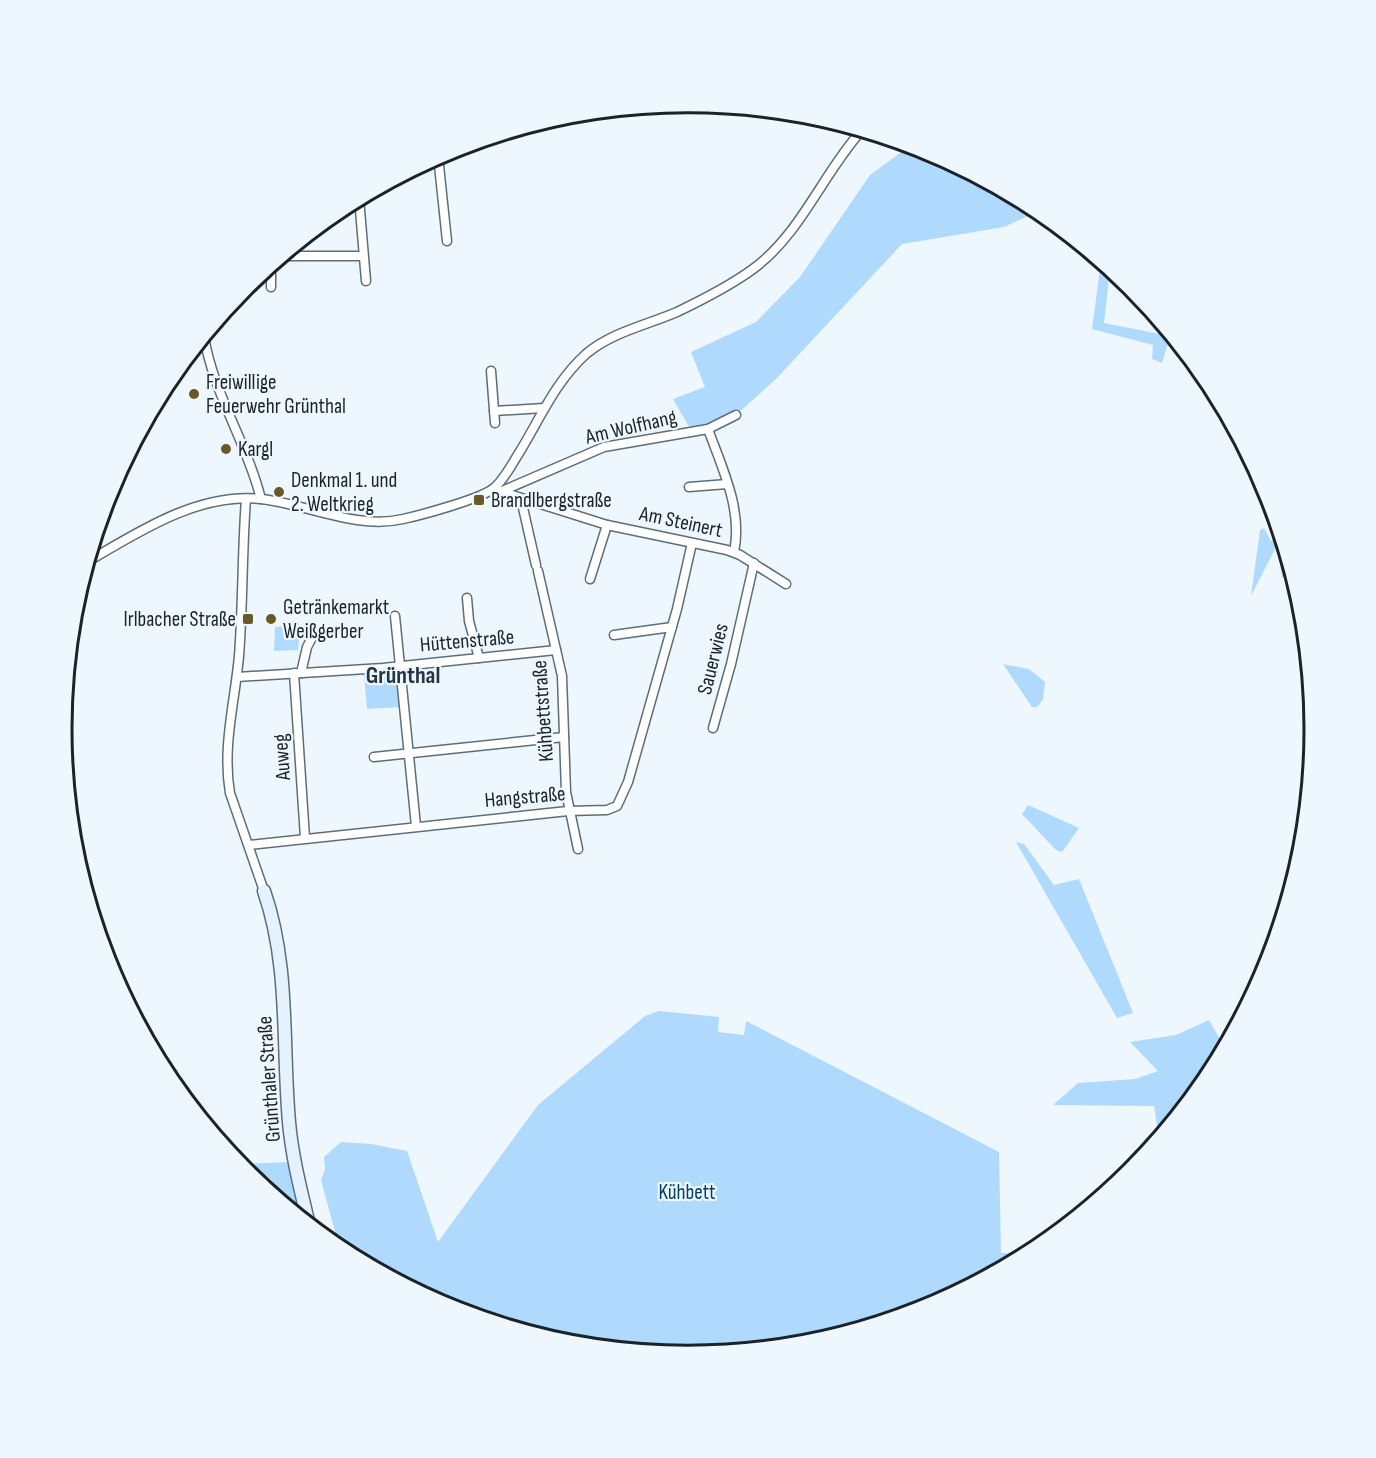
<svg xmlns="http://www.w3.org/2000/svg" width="1376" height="1458" font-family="'Sofia Sans Condensed',sans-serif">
<rect width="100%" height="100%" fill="#eef7fe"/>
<g fill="#b0dafd">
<path d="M911,145L928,150L1039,211L1004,227L902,244L776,379L736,415L708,429L691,430L673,399L705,387L691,352L756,322L800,277L870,175Z"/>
<path d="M1101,262L1110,269L1104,323L1170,336L1162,363L1152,359L1153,345L1092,329Z"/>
<path d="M1264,528L1271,541L1281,535L1288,558L1286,575L1282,578L1280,553L1276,547L1251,596L1260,530Z"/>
<path d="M300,625L298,650L274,651L275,627Z"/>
<path d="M1003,664L1029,669L1045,682L1043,699L1037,707H1032Z"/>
<path d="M391,672L398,677L401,707L367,709L364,674Z"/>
<path d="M1028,805L1079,828L1062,852L1056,850L1022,814Z"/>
<path d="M1016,842L1024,844L1054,885L1079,879L1133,1013L1117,1018Z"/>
<path d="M659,1011L719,1017L718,1032L744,1035L746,1021L999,1152L1001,1253H1030L927,1308L810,1344L688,1355L565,1343L448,1308L340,1250L321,1180L325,1169L324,1157L341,1142L371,1144L407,1151L438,1242L538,1105L645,1016Z"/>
<path d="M1209,1020L1222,1043L1226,1045L1209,1077L1163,1133H1158L1154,1106L1053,1105L1078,1083L1135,1079L1158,1071L1130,1042L1176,1035Z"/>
<path d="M289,1162L302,1219L239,1164Z"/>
</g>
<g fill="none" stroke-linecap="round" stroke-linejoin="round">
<defs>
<g id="street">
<path d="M438,156L447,241"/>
<path d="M359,198L366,281"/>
<path d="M281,256H363"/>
<path d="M271,287V264"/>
<path d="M204,336C213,393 247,443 261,499"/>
<path d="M491,371L495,423"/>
<path d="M494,411L544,408"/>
<path d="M708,429C722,468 743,510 734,552"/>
<path d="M689,487L727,484"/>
<path d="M493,489L607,525L727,550L740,555L786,584"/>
<path d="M502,491L604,447L708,429L736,415"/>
<path d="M246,499C242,551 243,604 239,656C235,701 222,747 230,793L264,891"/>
<path d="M521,499L536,565"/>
<path d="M87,562C138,532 199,492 261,499C307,504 356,530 403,519C421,515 481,499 494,488C504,480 512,464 519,453C540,419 555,382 586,354C612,332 647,325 677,312C702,300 730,286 753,269C801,234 823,173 862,130"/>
<path d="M538,571L562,676L566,792L578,849"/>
<path d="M590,579L607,525"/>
<path d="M467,598L469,621L479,658"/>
<path d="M395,616L416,826"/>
<path d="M614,635L672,627"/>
<path d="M294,673L305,838"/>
<path d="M301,673L307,647L315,632"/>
<path d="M237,677L383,668L556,650"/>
<path d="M713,728L731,664L754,563"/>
<path d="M374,757L564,737"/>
<path d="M249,845L568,811L607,810L617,806L628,782L677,609L692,543"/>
</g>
<path id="secondary" d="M264,891C290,966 282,1044 289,1122C292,1157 301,1191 309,1225"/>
</defs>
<use href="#street" stroke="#5b6e7d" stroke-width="11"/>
<use href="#secondary" stroke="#5b6e7d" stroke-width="15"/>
<use href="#street" stroke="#fff" stroke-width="8"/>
<use href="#secondary" stroke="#e4f2fd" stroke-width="12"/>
</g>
<g fill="#685a27" stroke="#eef7fe" stroke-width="2">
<circle cx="194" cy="394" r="6"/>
<circle cx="226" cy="449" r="6"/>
<circle cx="279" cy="492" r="6"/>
<rect x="473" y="494" width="12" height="12" rx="3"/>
<rect x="242" y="613" width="12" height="12" rx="3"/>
<circle cx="271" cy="619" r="6"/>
</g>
<g text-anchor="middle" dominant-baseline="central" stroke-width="4.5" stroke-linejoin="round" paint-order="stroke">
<g font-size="21" fill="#1b2329" stroke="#eef7fe" text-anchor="start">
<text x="206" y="382">Freiwillige<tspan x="206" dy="24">Feuerwehr Grünthal</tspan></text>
<text x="238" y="449">Kargl</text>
<text x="291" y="480">Denkmal 1. und<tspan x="291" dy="24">2. Weltkrieg</tspan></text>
<text x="491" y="500">Brandlbergstraße</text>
<text x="283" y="607">Getränkemarkt<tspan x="283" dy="24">Weißgerber</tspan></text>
<text x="236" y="619" text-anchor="end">Irlbacher Straße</text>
</g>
<g font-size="21" fill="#1b2329" stroke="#eef7fe">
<text transform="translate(631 427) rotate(-13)">Am Wolfhang</text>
<text transform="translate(681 522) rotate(12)">Am Steinert</text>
<text transform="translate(467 641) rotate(-5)">Hüttenstraße</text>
<text transform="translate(713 659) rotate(-76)">Sauerwies</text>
<text transform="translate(543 711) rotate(-94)">Kühbettstraße</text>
<text transform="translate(282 757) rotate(-94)">Auweg</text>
<text transform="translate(525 797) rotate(-5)">Hangstraße</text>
<text transform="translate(269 1079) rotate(-94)">Grünthaler Straße</text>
</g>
<g font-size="21" fill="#004066" stroke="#eef7fe">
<text x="687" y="1192">Kühbett</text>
</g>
<g font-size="24" font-weight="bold" fill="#253543" stroke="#eef7fe">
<text x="403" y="675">Grünthal</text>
</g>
</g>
<path d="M0 0H1376V1458H0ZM72 729a616 616 0 1 1 1232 0a616 616 0 1 1-1232 0Z" fill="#eef7fe" fill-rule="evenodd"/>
<path fill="none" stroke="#1b2329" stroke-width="3" d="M72 729a616 616 0 1 1 1232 0a616 616 0 1 1-1232 0Z"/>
</svg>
